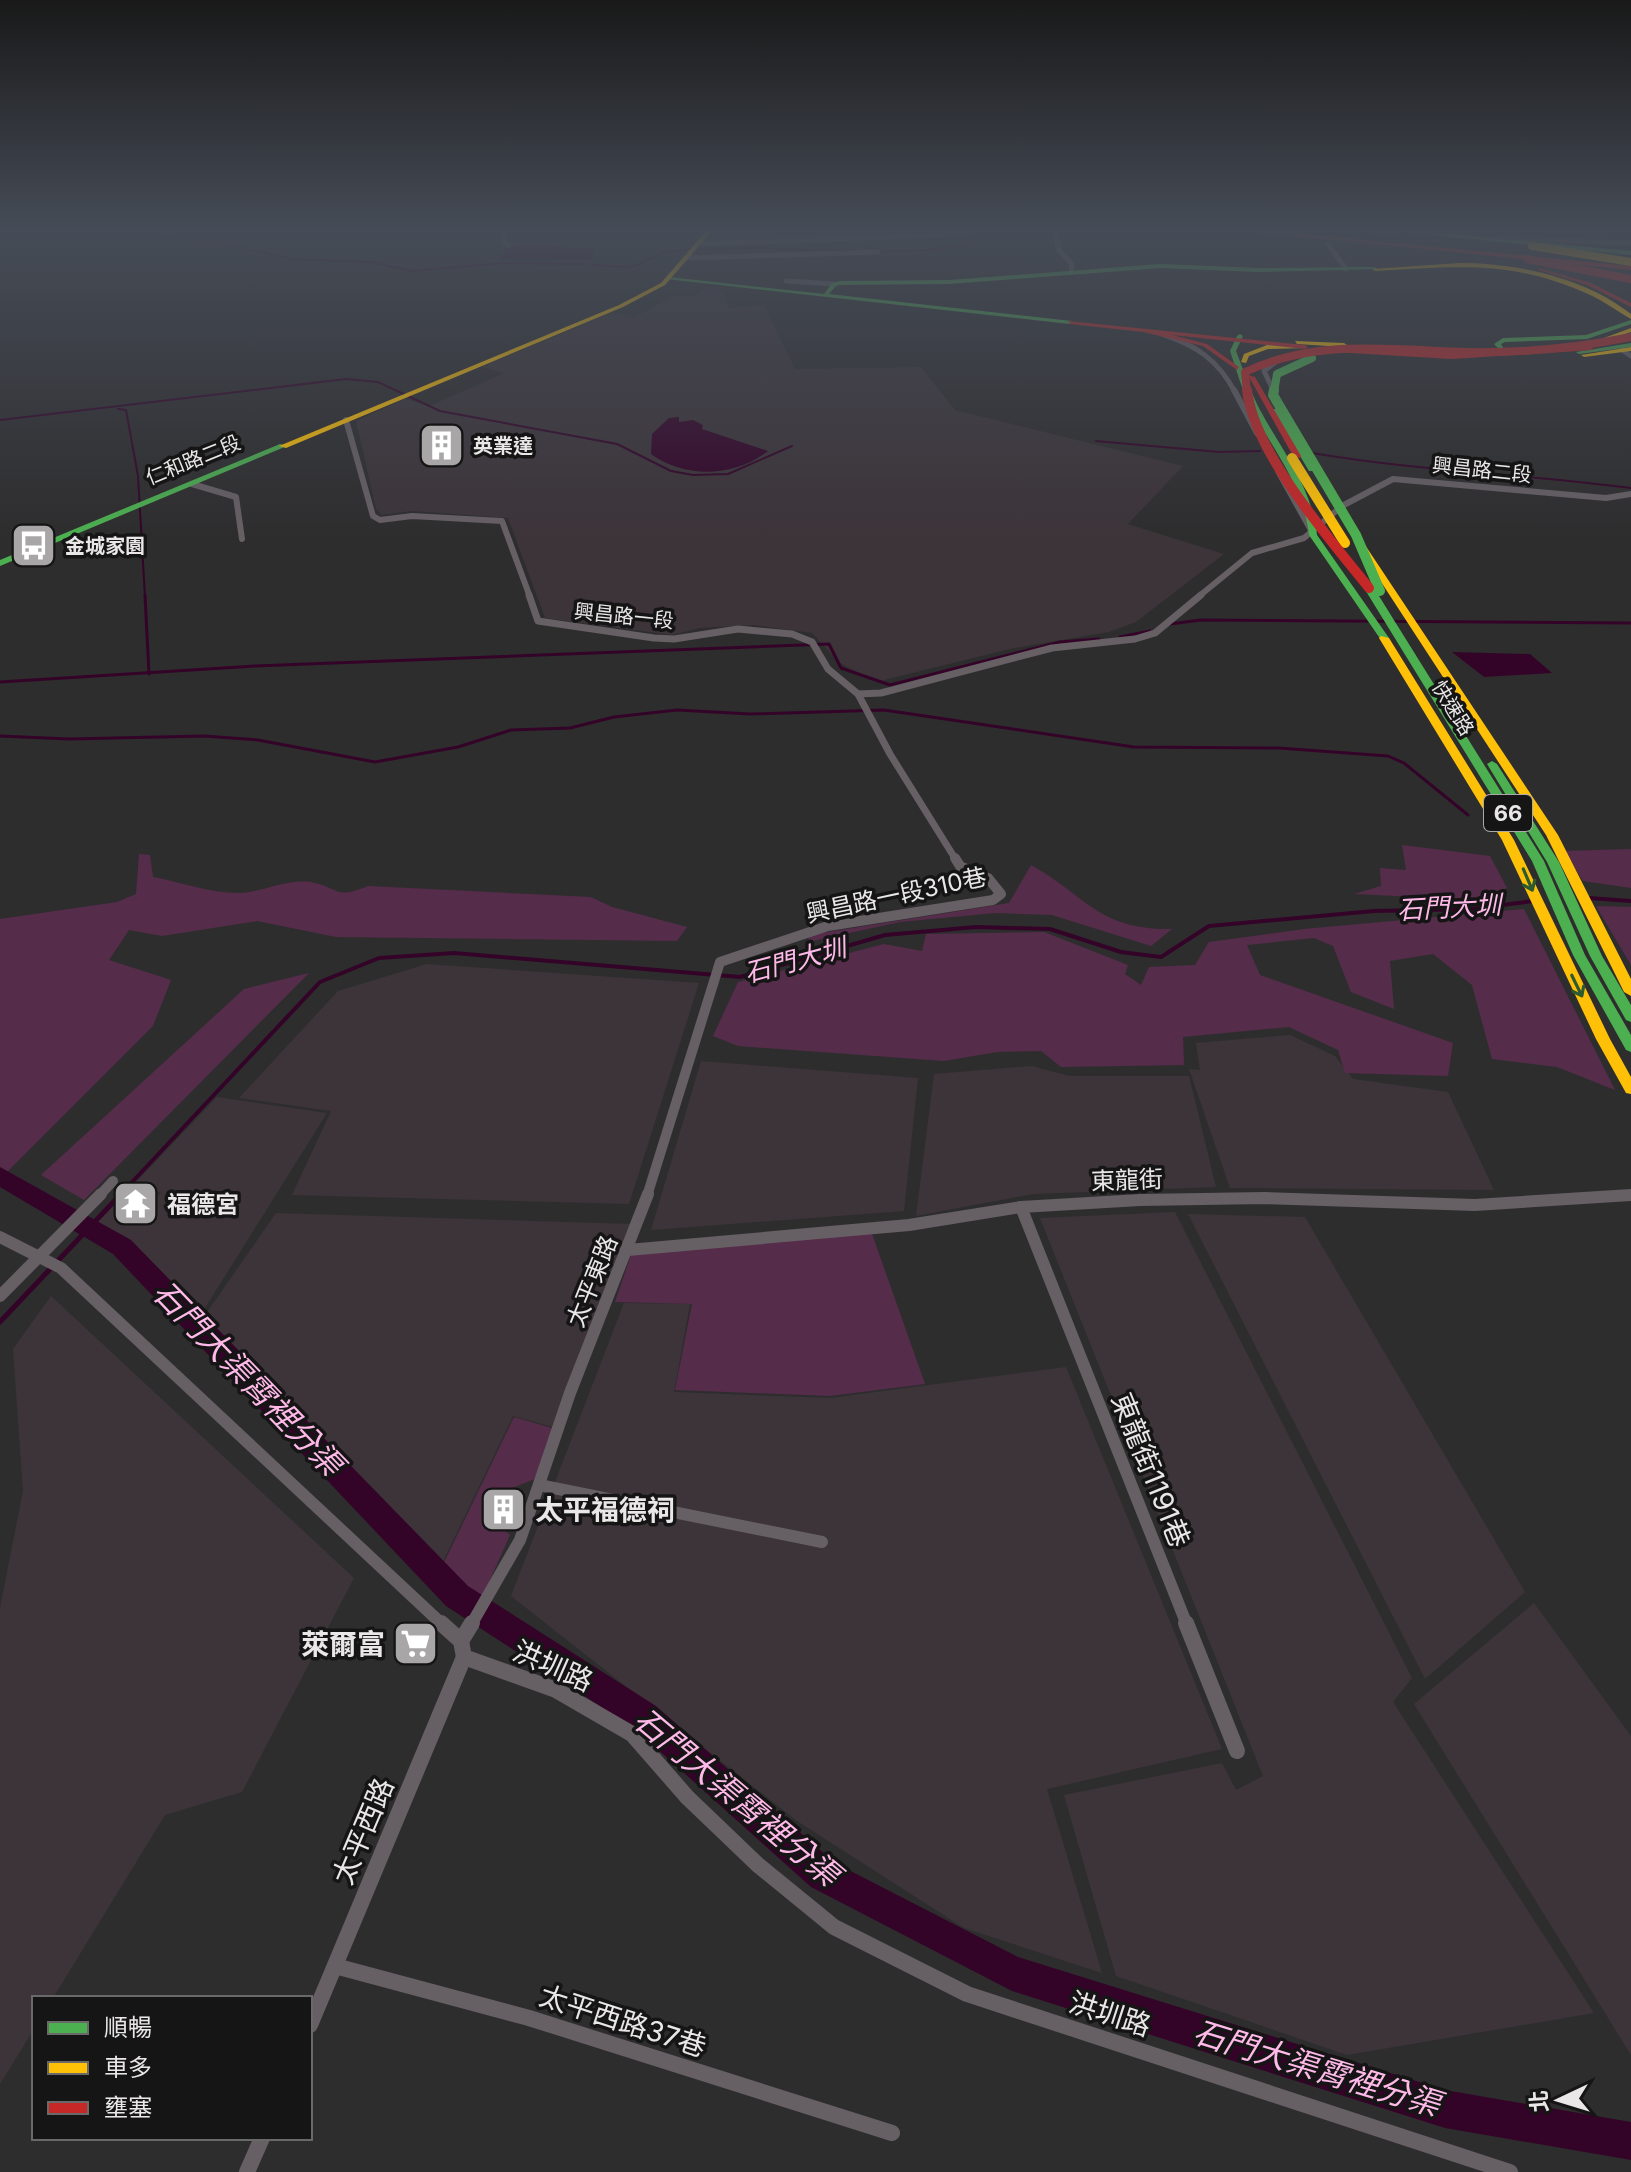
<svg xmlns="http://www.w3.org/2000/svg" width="1631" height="2172" font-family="Inter,'Noto Sans TC',sans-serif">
<rect width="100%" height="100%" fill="#2e2d2e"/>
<g fill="#3c3439">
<path d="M718,230H825L833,239L710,243Z"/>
<path d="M707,287H719L729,308L764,305L795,369L921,367L955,410L1183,466L1128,524L1224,554L1136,622L1109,632L1014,648L876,682L840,663L812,633L753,625L700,628L672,635L545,618L508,518L412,511L382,515L376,509L356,421L405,399L429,406L504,373L481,367L612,313L633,318L673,296H695Z"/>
<path d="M427,964L699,983L629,1204L292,1195L331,1111L239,1098L338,991Z"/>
<path d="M1290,1035L1335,1056L1353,1079L1448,1092L1494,1190L1230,1188L1189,1069L1200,1070L1196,1043Z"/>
<path d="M701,1061L918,1078L904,1211L651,1230Z"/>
<path d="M1031,1066L1070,1076H1189L1216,1187L1033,1194L916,1216L934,1074Z"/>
<path d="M217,1097L327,1113L200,1316L126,1244L94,1225L114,1205L134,1218L161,1193L135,1183Z"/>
<path d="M1175,1212L1412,1678L1393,1702L1594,2013L1347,2055L1116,1976L1064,1795L1222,1763L1236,1790L1263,1776L1040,1218Z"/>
<path d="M276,1213L632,1224L553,1427L513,1416L439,1570L203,1318Z"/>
<path d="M1188,1214L1305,1217L1525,1592L1425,1679Z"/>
<path d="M51,1296L354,1578L242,1792L165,1815L53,1998H34V2029L0,2084V1608L23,1491L13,1349Z"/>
<path d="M624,1303L690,1304L674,1392L830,1398L1066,1367L1222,1749L1047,1789L1102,1973L964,1928L797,1821L511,1596Z"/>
<path d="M1534,1603L1631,1736V2055L1414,1704Z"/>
</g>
<g fill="#562c4b">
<path d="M1402,845L1490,856L1507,888L1483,900L1354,894L1381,886L1380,868L1406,870Z"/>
<path d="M1631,849V888L1583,881L1564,851Z"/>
<path d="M139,854L150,855L153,877C180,882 213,894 240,893C264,892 290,877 315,883C342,890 336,899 368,886L591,897L612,907L687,927L677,941L336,937L257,921L162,936L129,930L109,960L171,980L153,1026L0,1179V919L117,902L136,894Z"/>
<path d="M1031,865C1088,897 1098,930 1172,929L1151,946L1052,915L995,913L900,922L808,942L809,935L1009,903Z"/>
<path d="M1596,906L1631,907V965Z"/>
<path d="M1524,909L1615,1090L1557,1067L1492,1059L1472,985L1433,954L1390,961L1394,1009L1351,992L1333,946L1314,938L1247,945L1260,975L1453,1043L1448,1076L1345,1073L1338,1050L1289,1027L1183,1037L1184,1065L1061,1067L1041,1051L997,1052L944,1061L738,1046L713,1036L738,982L884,944L922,951L926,934L1044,932L1128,965L1125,974L1141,985L1149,967L1195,965L1209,942L1304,929Z"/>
<path d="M309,973L84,1200L41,1175L244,989Z"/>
<path d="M871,1231L925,1384L830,1396L675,1390L692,1304L615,1302L632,1252Z"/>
<path d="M514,1417L555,1429L535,1479L494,1495L488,1515L510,1535L479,1604L440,1571Z"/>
</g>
<g fill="#330428">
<path d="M543,245L596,250L590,260L499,259L510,246Z"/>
<path d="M679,417V422L693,420L703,425L702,429L768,451C735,477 685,479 651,454L652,434L669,418Z"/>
<path d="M1452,652L1530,654L1552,673L1484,677Z"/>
</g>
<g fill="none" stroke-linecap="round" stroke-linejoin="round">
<g stroke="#330428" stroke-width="2">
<path d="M75,230L219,243L291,259L370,262L413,271L501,263L584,264"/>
<path d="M1497,230H1577"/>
<path d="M1616,230L1631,232"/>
<path d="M0,239L36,230"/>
<path d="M698,249L763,248"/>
<path d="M772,249C821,249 966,262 998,230"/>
<path d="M593,265L631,267L666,252L692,249"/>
<path d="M118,409L126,410L138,476L145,597"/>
<path d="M0,420L346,379L378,382L440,411L617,444L671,471L693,475L728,474L792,446"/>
<path d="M1096,441L1219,452L1260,451"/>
<path d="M1312,453C1418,471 1525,474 1631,488"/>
</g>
<g stroke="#330428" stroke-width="3">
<path d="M145,595L149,674"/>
<path d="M1170,624L1201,620L1631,623"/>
<path d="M1120,637L1150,631"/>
<path d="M0,682L255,666L829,644L841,668L890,685L1060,642L1099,639"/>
<path d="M0,736L69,739L204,736L258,740L375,762L458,747L511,730L570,728L614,717L677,710L750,714L884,710L1134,747L1279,748L1388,756L1404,763L1468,815"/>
</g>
<g stroke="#330428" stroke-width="4">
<path d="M1589,898L1631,901"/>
<path d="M119,1196L320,982L379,958L454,953L740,977L885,935L976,927L1050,929L1121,952L1161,957L1209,926L1374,911L1471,909L1533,901"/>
</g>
<path stroke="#330428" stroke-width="5" d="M0,1322L121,1194"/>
<path fill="#330428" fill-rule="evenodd" d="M0,1167L131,1240L468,1586L656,1706L835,1863L1018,1957L1445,2090L1631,2122V2160L1445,2128L1012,1991L811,1887L634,1728L446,1606L113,1254L0,1187Z"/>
<g stroke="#665f64" stroke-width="5">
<path d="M504,230L505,243L509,246"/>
<path d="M1055,230L1059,250L1072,264L1071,271"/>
<path d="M1497,238L1631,243"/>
<path d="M699,244L941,235L977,230"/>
<path d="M1328,244L1346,269"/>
<path d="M686,258L878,252"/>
<path d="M786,281L834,284"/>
<path d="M1162,334C1196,345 1218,360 1235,392"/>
<path d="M1622,350L1631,356"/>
<path d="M1274,392L1264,371L1281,358"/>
</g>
<g stroke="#665f64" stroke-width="6">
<path d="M1234,390L1257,433"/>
<path d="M1273,390L1277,398"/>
<path d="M346,420L373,516L380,520L412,516L502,521L530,597"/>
<path d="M1278,471L1312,532"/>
<path d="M192,484L236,497L242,539"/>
<path d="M1198,597L1252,553L1304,538L1342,506L1393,479L1606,498L1631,494"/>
</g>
<g stroke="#665f64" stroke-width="7">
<path d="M529,595L538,621L654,638L674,639L738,629L792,634L812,642L828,669L858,694L881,693L1052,648L1135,639L1155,633L1201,595"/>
<path d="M858,694L890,754L956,860"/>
</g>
<g stroke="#665f64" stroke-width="10">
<path d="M99,1196L113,1181"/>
<path d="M647,1196L720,962L828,926L993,900L1001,894L988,878L960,866L955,858"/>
<path d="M1625,1196L1631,1195"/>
</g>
<g stroke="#665f64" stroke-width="12">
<path d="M1021,1207L1187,1625"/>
<path d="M0,1237L61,1268L443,1625"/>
<path d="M628,1250L909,1225L1021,1207L1140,1200L1265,1198L1475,1205L1631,1195"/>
<path d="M0,1296L101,1194"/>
<path d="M539,1485L822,1542"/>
<path d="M471,1625L520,1540L570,1393L648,1194"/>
</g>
<g stroke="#665f64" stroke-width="16">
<path d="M441,1623L461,1641L464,1657L556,1690L632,1734L687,1797L758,1865L834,1927L967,1994L1510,2172"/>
<path d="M1186,1623L1237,1751"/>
<path d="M461,1641L472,1623"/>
<path d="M335,1966L529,2018L892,2133"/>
<path d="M310,2025L464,1657"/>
<path d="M247,2172L262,2138"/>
</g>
<g fill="#4caf50" fill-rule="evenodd">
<path d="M1381,230H1405L1631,251V255Z"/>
<path d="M1161,264L1259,268L1375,267L1378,269L1259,272L1161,268L949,284L840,285L836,286L829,294L1072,321L1070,324L666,279L669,277L824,294L832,283L840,281L949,280Z"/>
<path d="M1631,320V324L1587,339L1505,342L1501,344L1504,349L1501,351L1494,344L1503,338L1586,335Z"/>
<path d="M1240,334L1243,336L1236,351C1244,371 1250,391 1260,410C1282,451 1312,487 1317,535L1389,638L1387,640H1381L1309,535C1304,487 1274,451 1252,410C1242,391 1237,371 1230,351L1237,336Z"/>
<path d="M1631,343V347L1579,354L1576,352Z"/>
<path d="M1272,409H1278L1316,469L1315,471H1309Z"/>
<path d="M280,444L287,446L0,566V560Z"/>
<path d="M1369,585L1374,588L1544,861L1585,955L1631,1035V1052L1626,1050L1573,955L1532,861L1364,588Z"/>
<path d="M1492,761L1497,764L1559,862L1602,956L1631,1005V1022L1626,1020L1590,956L1547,862L1487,764Z"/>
</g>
<g fill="#ffc107" fill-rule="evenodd">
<path d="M707,230H713L665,285L623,307L286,448L279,446L619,305L661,283Z"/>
<path d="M1459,263C1517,263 1584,277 1631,314V319C1617,311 1604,301 1588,294C1511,259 1456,267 1375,271L1372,269Z"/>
<path d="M1631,328V332L1607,340L1604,338Z"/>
<path d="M1295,341L1344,343L1347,345L1344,347L1297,344Z"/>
<path d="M1304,345L1306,348L1268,349L1249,356L1246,363L1241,362L1244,354L1267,345Z"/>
<path d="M1631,347V351L1584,357L1581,355Z"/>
<path d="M1359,539L1363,542L1558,835L1631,979V996L1624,992L1546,835L1355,542Z"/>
<path d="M1381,636L1389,638L1514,840L1610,1039L1631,1077V1094L1626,1093L1596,1039L1502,840L1379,638Z"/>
</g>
<g fill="#c62828" fill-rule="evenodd">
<path d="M1236,230H1259L1631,266V270Z"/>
<path d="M1357,230H1376L1397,234L1394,236Z"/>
<path d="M1539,268L1591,283L1631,303V307L1587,285L1539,270Z"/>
<path d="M1068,321L1305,345L1308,347L1305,349L1172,335L1207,344L1239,367L1237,370L1203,346L1143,332L1070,324Z"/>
<path d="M1592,347L1594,350L1452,359L1334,352L1331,350L1334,348L1452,355Z"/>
<path d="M1248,375L1255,377L1301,456L1300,458L1293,456Z"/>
</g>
<path stroke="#4caf50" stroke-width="8" d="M1274,392L1277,374L1312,358"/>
<path stroke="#4caf50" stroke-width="10" d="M1274,390L1273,395L1356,535L1380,591"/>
<path stroke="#ffc107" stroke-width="8" d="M1532,246L1631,262"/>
<path stroke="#ffc107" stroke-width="10" d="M1292,458L1345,543"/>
<g stroke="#c62828" stroke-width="8">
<path d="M1527,259L1631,279"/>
<path d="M1247,392L1245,372C1317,338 1390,350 1467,352C1522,353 1577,348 1631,337"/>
</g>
<path stroke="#c62828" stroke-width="10" d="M1247,390C1254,453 1330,539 1369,588"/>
</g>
<defs><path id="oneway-shaft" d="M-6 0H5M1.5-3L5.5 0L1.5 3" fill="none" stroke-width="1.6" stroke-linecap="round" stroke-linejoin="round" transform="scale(2)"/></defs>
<g stroke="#2e5a30">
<use href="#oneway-shaft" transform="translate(1528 880) rotate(67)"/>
<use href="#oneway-shaft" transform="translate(1577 986) rotate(64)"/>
</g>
<linearGradient id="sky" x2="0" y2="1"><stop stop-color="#191919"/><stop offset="0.43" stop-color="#464c57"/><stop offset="1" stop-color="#464c57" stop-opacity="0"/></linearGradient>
<rect width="1631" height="534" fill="url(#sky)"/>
<defs>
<symbol id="building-square" viewBox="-11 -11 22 22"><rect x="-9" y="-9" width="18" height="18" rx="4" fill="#a8a6a7" stroke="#161515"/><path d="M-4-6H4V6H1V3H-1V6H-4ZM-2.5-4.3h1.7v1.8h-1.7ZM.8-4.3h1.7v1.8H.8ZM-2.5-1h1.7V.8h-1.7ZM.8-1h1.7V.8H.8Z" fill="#fff"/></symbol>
<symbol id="bus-square" viewBox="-11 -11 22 22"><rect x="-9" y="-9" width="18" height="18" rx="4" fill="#a8a6a7" stroke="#161515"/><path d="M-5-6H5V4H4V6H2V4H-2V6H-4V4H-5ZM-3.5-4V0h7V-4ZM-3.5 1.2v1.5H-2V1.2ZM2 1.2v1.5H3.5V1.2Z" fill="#fff"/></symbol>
<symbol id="temple-square" viewBox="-11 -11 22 22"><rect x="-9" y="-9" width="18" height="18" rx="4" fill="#a8a6a7" stroke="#161515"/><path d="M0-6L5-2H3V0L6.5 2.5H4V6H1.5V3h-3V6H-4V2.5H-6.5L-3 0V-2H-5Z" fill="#fff"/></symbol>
<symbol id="supermarket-square" viewBox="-11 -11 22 22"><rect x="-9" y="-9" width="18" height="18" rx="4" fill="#a8a6a7" stroke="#161515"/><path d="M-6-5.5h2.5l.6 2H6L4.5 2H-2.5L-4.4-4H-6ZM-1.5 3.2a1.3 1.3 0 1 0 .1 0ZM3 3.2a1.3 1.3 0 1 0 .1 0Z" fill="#fff"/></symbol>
</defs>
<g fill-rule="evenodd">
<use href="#building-square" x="416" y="420" width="51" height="51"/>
<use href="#bus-square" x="8" y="520" width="51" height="51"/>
<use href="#temple-square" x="110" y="1178" width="51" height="51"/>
<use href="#building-square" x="478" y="1484" width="51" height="51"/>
<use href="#supermarket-square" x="390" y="1618" width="51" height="51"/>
</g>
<g text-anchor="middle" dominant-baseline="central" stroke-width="7" stroke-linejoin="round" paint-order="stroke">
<g font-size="20" font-weight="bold" fill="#e9e7e8" stroke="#161515" text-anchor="start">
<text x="473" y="446">英業達</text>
<text x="65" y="546">金城家園</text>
</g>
<g font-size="20" fill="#e9e7e8" stroke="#161515">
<text transform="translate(193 460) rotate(-22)">仁和路二段</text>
<text transform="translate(1482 470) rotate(6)">興昌路二段</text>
<text transform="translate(624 616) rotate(6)">興昌路一段</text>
<text transform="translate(1453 708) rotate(58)">快速路</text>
</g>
<rect fill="#161515" stroke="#aaa8a9" stroke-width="2" x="1484" y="795" width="48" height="36" rx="6"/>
<g font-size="22" font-weight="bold" fill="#e9e7e8">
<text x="1508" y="813">66</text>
</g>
<g font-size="24" fill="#e9e7e8" stroke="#161515">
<text transform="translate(896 895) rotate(-12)">興昌路一段310巷</text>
<text transform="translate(1127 1180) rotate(-2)">東龍街</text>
<text transform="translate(592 1281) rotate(-68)">太平東路</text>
</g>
<g font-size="24" font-weight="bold" fill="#e9e7e8" stroke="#161515" text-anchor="start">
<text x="167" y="1204">福德宮</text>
</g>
<g font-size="26" font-style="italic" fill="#feb9e8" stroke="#161515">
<text transform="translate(1449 907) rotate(-3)">石門大圳</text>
<text transform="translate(795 960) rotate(-15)">石門大圳</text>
</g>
<g font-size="28" fill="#e9e7e8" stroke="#161515">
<text transform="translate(1151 1470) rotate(68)">東龍街1191巷</text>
<text transform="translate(553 1666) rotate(24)">洪圳路</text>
<text transform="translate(363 1831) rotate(-67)">太平西路</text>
<text transform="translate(1110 2014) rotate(18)">洪圳路</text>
<text transform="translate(623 2021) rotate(18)">太平西路37巷</text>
</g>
<g font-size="28" font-weight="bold" fill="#e9e7e8" stroke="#161515" text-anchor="start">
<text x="535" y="1510">太平福德祠</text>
<text x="385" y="1644" text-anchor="end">萊爾富</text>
</g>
<g font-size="32" font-style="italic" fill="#feb9e8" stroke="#161515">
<text transform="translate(248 1378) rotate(46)">石門大渠霄裡分渠</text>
<text transform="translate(737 1797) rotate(40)">石門大渠霄裡分渠</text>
<text transform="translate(1317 2068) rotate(17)">石門大渠霄裡分渠</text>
</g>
</g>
<rect x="32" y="1996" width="280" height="144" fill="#161515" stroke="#6a6969" stroke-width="2"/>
<rect x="48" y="2022" width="40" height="12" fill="#4caf50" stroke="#6a6969" stroke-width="2"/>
<text x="104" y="2036" font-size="24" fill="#e9e7e8">順暢</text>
<rect x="48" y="2062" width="40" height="12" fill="#ffc107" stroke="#6a6969" stroke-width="2"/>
<text x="104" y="2076" font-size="24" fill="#e9e7e8">車多</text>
<rect x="48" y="2102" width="40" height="12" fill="#c62828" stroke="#6a6969" stroke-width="2"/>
<text x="104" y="2116" font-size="24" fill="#e9e7e8">壅塞</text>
<g transform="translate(1559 2100) rotate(266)" stroke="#161515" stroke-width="6" paint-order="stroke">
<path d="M0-6L14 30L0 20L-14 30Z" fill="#e9e7e8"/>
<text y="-12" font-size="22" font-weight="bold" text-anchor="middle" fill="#e9e7e8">北</text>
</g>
</svg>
